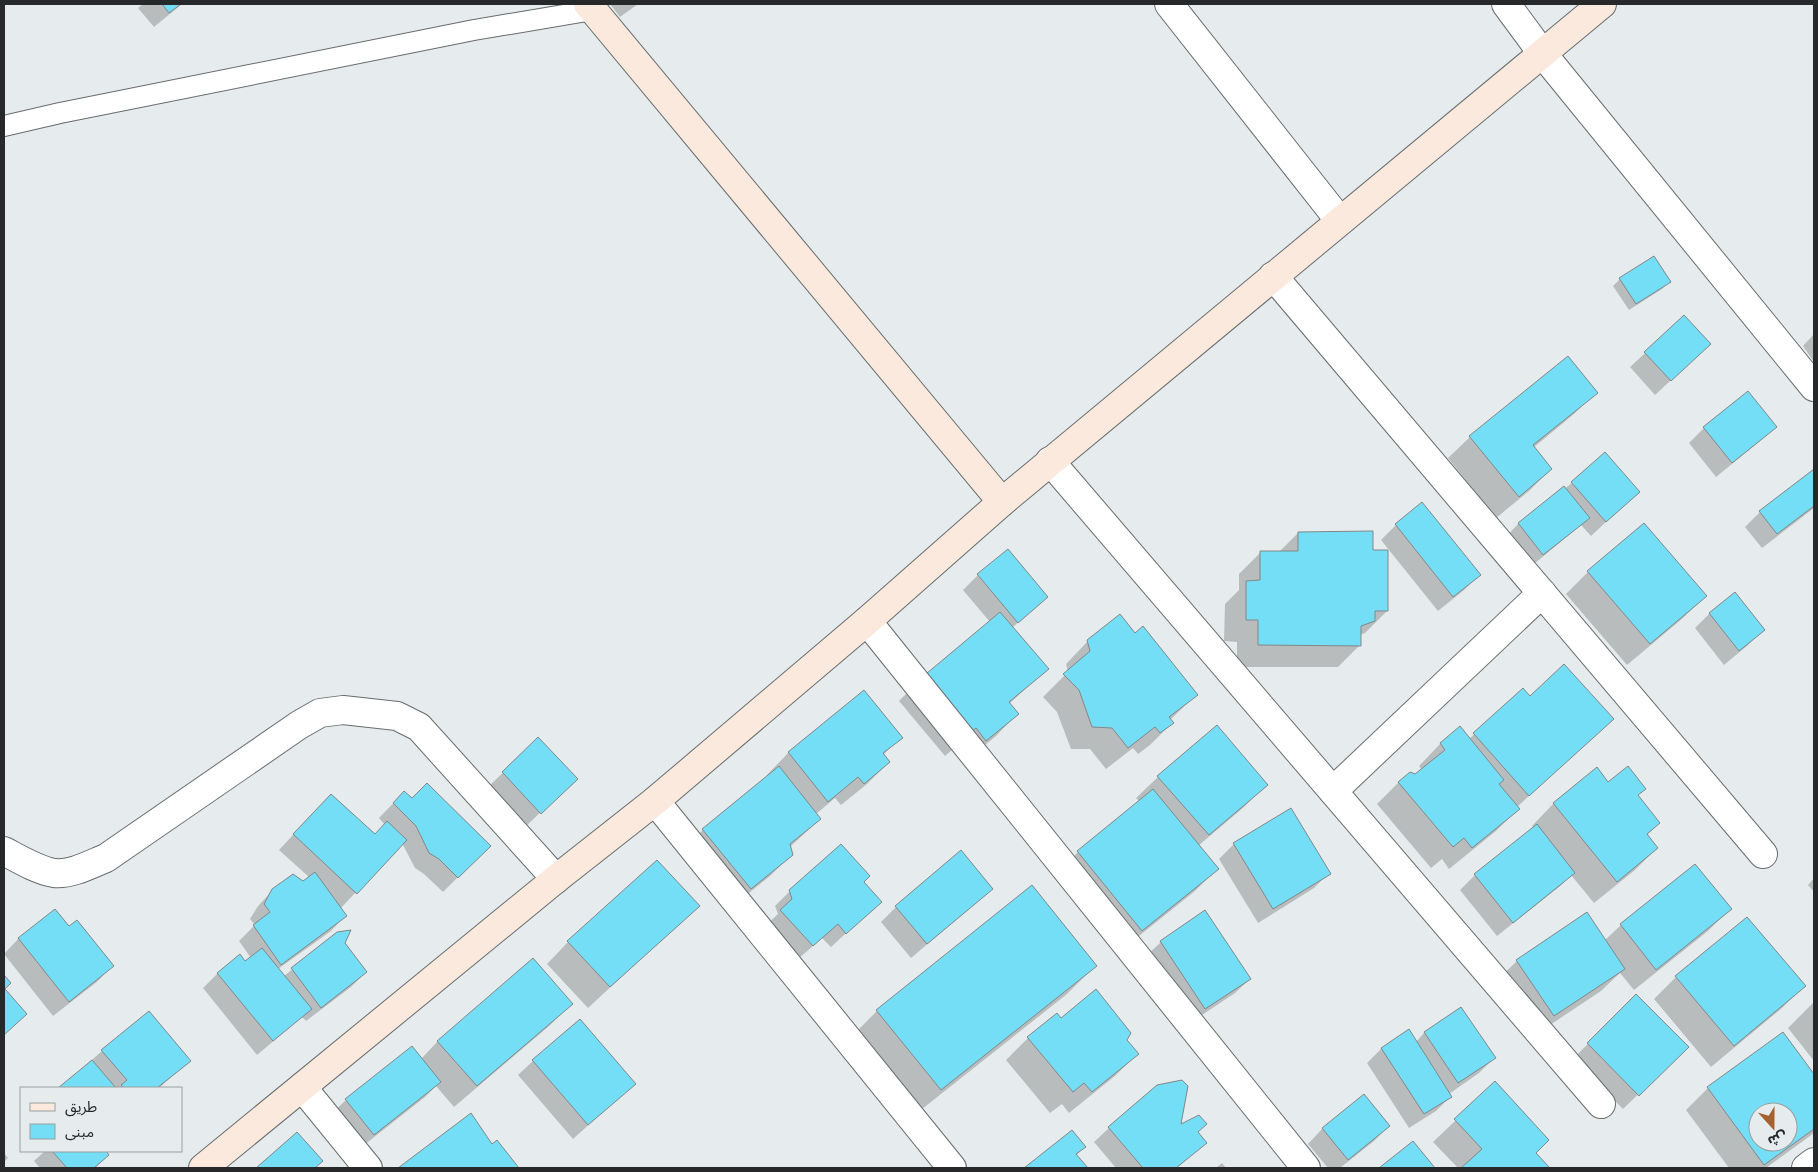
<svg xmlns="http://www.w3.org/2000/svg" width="1818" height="1172" font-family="'Source Serif 4','Noto Sans Arabic',serif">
<rect width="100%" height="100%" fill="#e6eced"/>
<g fill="#0003" fill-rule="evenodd">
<path d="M143,4H182L154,27L138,8Z"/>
<path d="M610,4H638L620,17Z"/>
<path d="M1620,279L1669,282L1662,289L1629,310L1613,286Z"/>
<path d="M1684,317L1694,359L1655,395L1630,367Z"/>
<path d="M1814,334V362L1803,346Z"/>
<path d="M1596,392L1574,414L1533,448L1551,469L1529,491L1496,518L1448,458L1470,437Z"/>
<path d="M1748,393L1775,427L1760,441L1716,477L1689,443L1704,428Z"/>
<path d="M1814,471V508L1762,548L1745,527L1760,512Z"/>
<path d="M1572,483L1638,492L1591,536L1581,525L1528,569L1504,539L1518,524Z"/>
<path d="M1422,504L1479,575L1464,590L1438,611L1381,540L1396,525Z"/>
<path d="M1298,533L1371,551L1387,611L1365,633L1360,635V645L1338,667H1237V642L1224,641L1225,604L1239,590V574L1261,552H1279Z"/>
<path d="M1588,572L1705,596L1683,618L1627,665L1566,594Z"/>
<path d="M978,575L1046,597L1012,628L1047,669L1009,704L1017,714L996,736L964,762L953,749L945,756L899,701L921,679L990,622L963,590Z"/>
<path d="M1709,614L1763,630L1748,645L1724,665L1695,628Z"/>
<path d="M1134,635L1196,695L1170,720L1172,723L1150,745L1138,754L1133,748L1106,769L1090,749H1071L1057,712L1043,697L1068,672L1066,664L1088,641Z"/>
<path d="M1523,690L1529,698L1612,719L1517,807L1518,809L1496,831L1449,869L1442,859L1431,868L1377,804L1399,782L1416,776L1422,770L1419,766L1440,744L1460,728L1469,739Z"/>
<path d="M864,692L901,737L883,755L889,762L867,784L841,805L835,798L816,814L820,819L790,847L792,854L770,876L728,910L681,851L703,830L768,777L767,775L788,753Z"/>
<path d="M538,739L561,793L525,827L488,787Z"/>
<path d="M1597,769L1608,783L1644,789L1637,796L1659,823L1646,836L1657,848L1635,870L1594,903L1571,875L1559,887L1497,936L1460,890L1475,875L1534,828L1532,826L1553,804Z"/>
<path d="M1158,777L1266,785L1244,807L1198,846L1217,869L1195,891L1119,952L1056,874L1078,852L1140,802L1136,798Z"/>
<path d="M404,792L412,800L489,846L443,892L424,874L415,868L402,843L340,909L345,916L331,931L278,969L284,976L338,933L366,972L351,987L306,1021L302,1017L257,1055L203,988L218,973L245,963L251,958L239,941L255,925L250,919L258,906L273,890L303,883L310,878L279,850L316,810L375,836L385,825L379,818Z"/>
<path d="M1290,810L1329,873L1314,888L1258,923L1219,859L1234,844Z"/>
<path d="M1814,878V892L1808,885Z"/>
<path d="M862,882L880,902L831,947L822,938L797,960L766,925L778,914L775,906L790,891Z"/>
<path d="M991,888L976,903L911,958L881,922L896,907Z"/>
<path d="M698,906L588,1008L547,964L568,942Z"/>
<path d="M1730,909L1708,931L1634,990L1620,973L1601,991L1532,1037L1495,982L1517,961L1604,941L1621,925Z"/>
<path d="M55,910L69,928L112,966L98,981L53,1016L4,954L18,939Z"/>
<path d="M1747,918L1804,986L1782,1008L1711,1067L1654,999L1676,977Z"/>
<path d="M1161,942L1250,979L1235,993L1190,1023L1146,956Z"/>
<path d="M1095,966L1067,994L912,1117L849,1039L877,1011Z"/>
<path d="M1636,995L1687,1047L1623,1109L1573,1059Z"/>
<path d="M1814,1002V1061L1788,1028Z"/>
<path d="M571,1004L549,1026L454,1107L436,1086L425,1097L359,1149L331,1114L346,1100L421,1059L438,1041Z"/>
<path d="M1460,1009L1494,1058L1479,1073L1449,1094L1451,1096L1436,1111L1409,1128L1367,1063L1382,1048L1416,1042L1424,1033Z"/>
<path d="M1061,1020L1126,1040L1137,1054L1115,1076L1069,1113L1062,1104L1050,1113L1006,1060L1028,1038Z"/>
<path d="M1783,1034L1814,1076V1133L1766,1168H1729L1686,1110L1708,1088ZM1758,1112H1788V1142H1758Z"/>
<path d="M102,1051L189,1061L159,1088H60Z"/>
<path d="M533,1061L634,1084L573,1139L518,1075Z"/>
<path d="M1495,1083L1534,1153L1548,1168H1458L1433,1142Z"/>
<path d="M1364,1096L1389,1126L1374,1141L1340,1168H1328L1308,1144L1322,1129Z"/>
<path d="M470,1115L492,1146L497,1142L518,1168H400Z"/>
<path d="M1180,1126L1205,1143L1177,1168H1116L1094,1142L1109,1128Z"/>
<path d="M1072,1131L1084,1147L1076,1156L1086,1168H1026Z"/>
<path d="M297,1134L321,1161L314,1168H258Z"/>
<path d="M1413,1143L1433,1168H1381Z"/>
<path d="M45,1151H104L108,1155L95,1168H40L34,1161Z"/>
<path d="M4,1153L8,1158L4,1162Z"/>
<path d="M1222,1163L1226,1168H1216Z"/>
</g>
<g fill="#73def6" stroke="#828789" fill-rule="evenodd">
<path d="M162,4H181L169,13Z"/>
<path d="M1654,256L1671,282L1636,304L1619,278Z"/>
<path d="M1684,315L1711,344L1671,381L1644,352Z"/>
<path d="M1568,356L1598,393L1533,445L1552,469L1519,497L1469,436Z"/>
<path d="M1748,391L1777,427L1732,463L1703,427Z"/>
<path d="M1605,452L1640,492L1606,522L1571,482Z"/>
<path d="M1814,469V506L1777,534L1759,511Z"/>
<path d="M1564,486L1590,518L1543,555L1518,523Z"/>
<path d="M1422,502L1481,575L1453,597L1395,524Z"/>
<path d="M1644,523L1707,596L1650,644L1587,571Z"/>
<path d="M1373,531V550H1388V611H1375V621L1361,626V646L1258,645V620H1246V581L1260,580V551H1298V532Z"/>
<path d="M1008,549L1048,597L1018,623L977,574Z"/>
<path d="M1735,592L1765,630L1739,651L1709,613Z"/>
<path d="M1000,612L1049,669L1009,702L1019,714L986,741L976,728L967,735L920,679Z"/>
<path d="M1120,614L1135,633L1143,626L1198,695L1169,717L1174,723L1160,733L1155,727L1128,748L1112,728L1092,727L1079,690L1063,674L1090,651L1087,640Z"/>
<path d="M1564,664L1614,719L1529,796L1473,733L1523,688L1530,696Z"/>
<path d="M864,690L903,738L883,753L890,762L864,784L858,777L828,802L788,752Z"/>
<path d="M1217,725L1268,785L1209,835L1157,776Z"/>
<path d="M1460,726L1504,780L1499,784L1520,809L1472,848L1464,838L1453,847L1398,782L1410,772L1415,774L1445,750L1440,743Z"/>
<path d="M538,737L578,779L541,814L502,772Z"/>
<path d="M779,766L821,819L790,844L793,855L751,889L702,829Z"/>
<path d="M1628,766L1646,789L1638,795L1660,823L1647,834L1658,848L1617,882L1553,803L1597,767L1608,782Z"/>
<path d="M427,783L491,846L458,878L439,859L429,853L416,826L393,803L404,791L412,798Z"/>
<path d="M1153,789L1219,869L1142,931L1077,851Z"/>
<path d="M331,794L375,834L387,821L407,840L357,894L293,834Z"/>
<path d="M1291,808L1331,874L1273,909L1233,843Z"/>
<path d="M1537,824L1575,873L1513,923L1474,874Z"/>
<path d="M841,844L870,876L864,882L882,902L846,934L838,924L813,946L780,910L792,899L789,890Z"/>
<path d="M961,850L993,889L927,944L895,906Z"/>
<path d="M657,860L700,906L610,987L567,941Z"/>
<path d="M1695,864L1732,909L1656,970L1620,924Z"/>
<path d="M315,872L347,916L281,965L253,925L270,912L264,904L272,889L293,874L303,881Z"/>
<path d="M1032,885L1097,966L941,1090L876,1010Z"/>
<path d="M55,909L69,926L77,920L114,966L69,1002L18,938Z"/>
<path d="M1205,910L1251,979L1205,1009L1160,941Z"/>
<path d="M1587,912L1625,969L1554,1016L1516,960Z"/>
<path d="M1747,917L1806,986L1734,1046L1675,976Z"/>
<path d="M351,930L345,943L367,972L321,1008L291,968L337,932Z"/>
<path d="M262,948L312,1009L273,1041L217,973L240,954L245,961Z"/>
<path d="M533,958L573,1004L477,1086L437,1041Z"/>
<path d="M4,975L11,983L5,989L27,1014L4,1035Z"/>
<path d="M1096,989L1131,1033L1127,1040L1139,1054L1092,1092L1084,1083L1073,1092L1027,1037L1057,1013L1061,1018Z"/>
<path d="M1636,994L1689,1047L1639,1096L1587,1043Z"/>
<path d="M1461,1007L1496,1058L1458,1083L1424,1032Z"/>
<path d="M149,1011L191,1061L157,1088H124L121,1085L127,1080L101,1050Z"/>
<path d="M580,1019L636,1084L588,1125L532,1060Z"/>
<path d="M1409,1029L1452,1097L1424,1114L1381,1048Z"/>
<path d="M1783,1032L1814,1074V1129L1764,1165L1707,1087ZM1758,1112H1788V1142H1758Z"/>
<path d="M412,1046L441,1082L374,1135L345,1099Z"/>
<path d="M92,1060L116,1088H58Z"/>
<path d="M1182,1080L1188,1086L1181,1124L1199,1115L1207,1124L1198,1132L1207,1143L1176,1168H1143L1108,1127L1157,1085Z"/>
<path d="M1495,1081L1549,1140L1536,1153L1550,1168H1461L1482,1149L1454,1119Z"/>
<path d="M1364,1094L1390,1126L1348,1160L1322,1128Z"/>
<path d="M471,1113L492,1144L497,1140L519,1168H398Z"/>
<path d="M1072,1130L1086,1147L1076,1154L1088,1168H1024Z"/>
<path d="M297,1132L323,1161L315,1168H256Z"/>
<path d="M1413,1141L1435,1168H1379Z"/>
<path d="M52,1151H106L109,1155L94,1168H67Z"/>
</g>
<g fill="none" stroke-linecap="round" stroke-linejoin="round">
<defs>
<path id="lane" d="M4,126L60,113L474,30L593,10"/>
<g id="street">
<path d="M1169,4L1340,221"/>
<path d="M1506,4L1542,53L1814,387"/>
<path d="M1273,276L1763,854"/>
<path d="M1050,461L1601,1104"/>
<path d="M867,621L1306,1168"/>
<path d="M1333,791L1542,593"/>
<path d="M655,801L952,1168"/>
<path d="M4,851C19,859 37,870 54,873C71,875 91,864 106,858L299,725L320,713L343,710L397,716L419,727L556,879"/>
<path d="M302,1087L368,1168"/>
<path d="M1806,1168L1814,1162"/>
</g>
<g id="secondary">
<path d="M588,4L1002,502"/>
<path d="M203,1168L556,879L655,801L867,621L1002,502L1602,4"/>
</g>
</defs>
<use href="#lane" stroke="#676c6d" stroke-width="22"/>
<use href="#street" stroke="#676c6d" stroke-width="30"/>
<use href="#secondary" stroke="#676c6d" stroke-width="30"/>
<use href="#lane" stroke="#fff" stroke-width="20"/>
<use href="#street" stroke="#fff" stroke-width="28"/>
<use href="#secondary" stroke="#fce9dd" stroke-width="28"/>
</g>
<rect width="1818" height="1172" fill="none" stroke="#262829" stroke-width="10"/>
<rect x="20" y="1087" width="162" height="65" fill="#e6eced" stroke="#999e9f"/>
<rect x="30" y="1103" width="25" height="8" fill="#fce9dd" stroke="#999e9f"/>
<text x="65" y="1112" font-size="15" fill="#262829">طريق</text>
<rect x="30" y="1124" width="25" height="15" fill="#73def6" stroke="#999e9f"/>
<text x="65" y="1137" font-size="15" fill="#262829">مبنى</text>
<g transform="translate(1773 1127) rotate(159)"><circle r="24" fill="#e6eced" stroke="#999e9f"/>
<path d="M0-4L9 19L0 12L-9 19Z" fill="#a56230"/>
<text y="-8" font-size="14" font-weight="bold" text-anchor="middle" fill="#262829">ش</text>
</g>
</svg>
